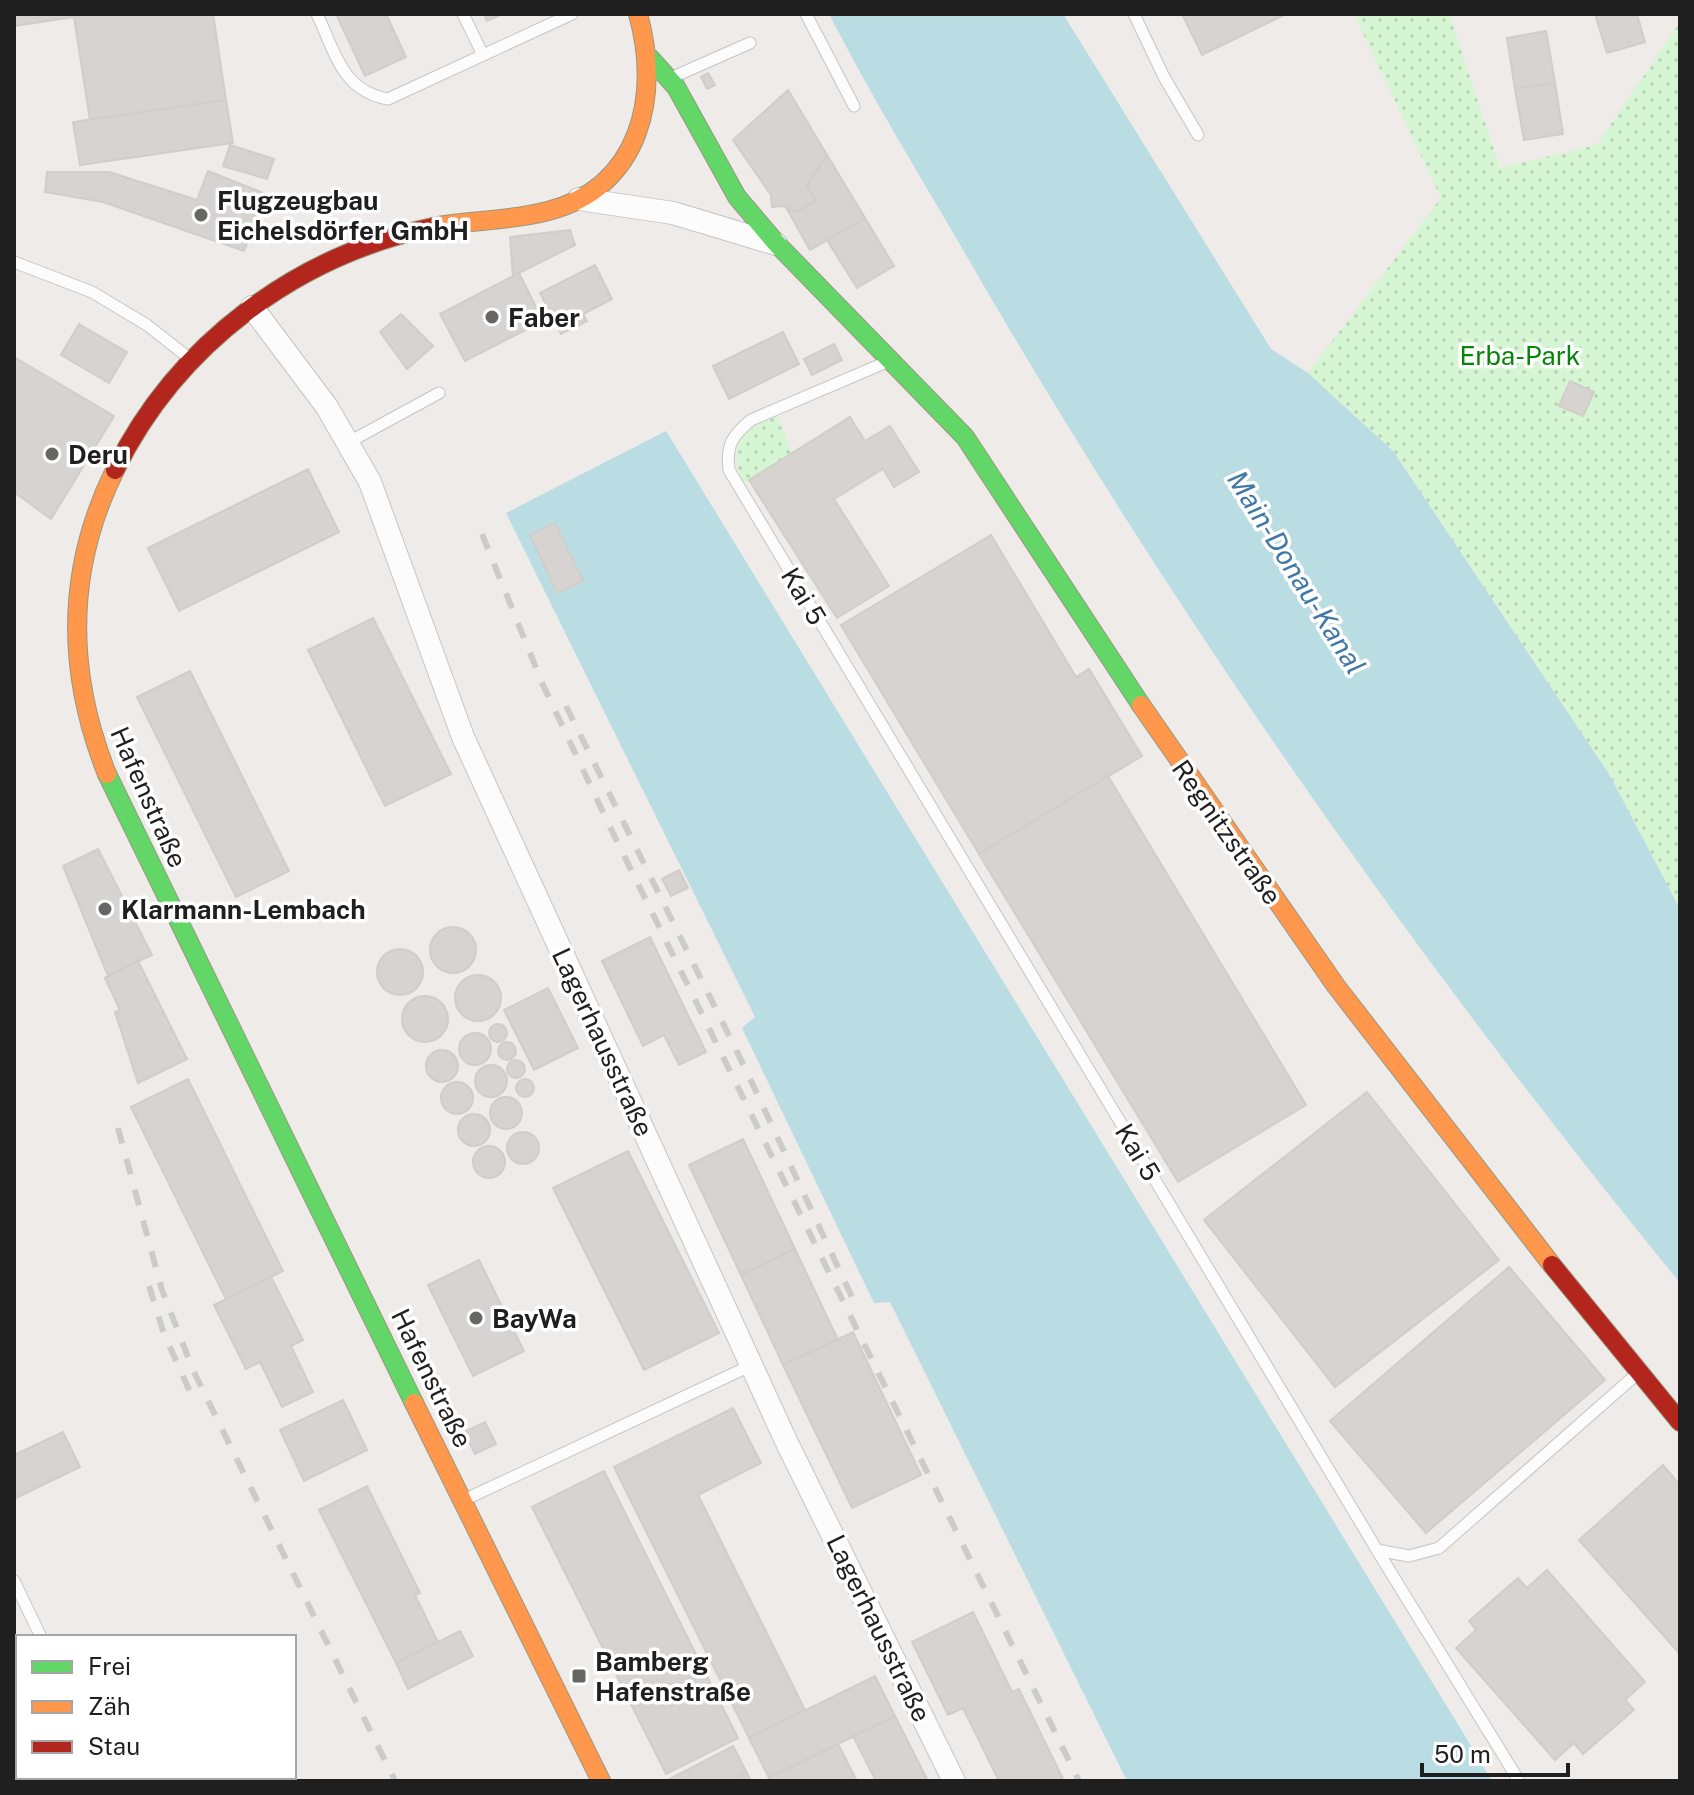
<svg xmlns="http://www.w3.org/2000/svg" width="1694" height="1795" font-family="'Public Sans',sans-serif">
<defs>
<pattern id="park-dots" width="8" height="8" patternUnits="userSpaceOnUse" patternTransform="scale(2)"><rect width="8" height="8" fill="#d5f5d3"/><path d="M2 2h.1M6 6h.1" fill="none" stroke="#b6d2b5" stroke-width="1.8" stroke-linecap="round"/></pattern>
</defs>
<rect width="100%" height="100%" fill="#eeebe8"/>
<g fill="url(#park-dots)">
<path d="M1354,14H1449L1500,168L1597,145L1680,22V909L1609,774L1393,451L1308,373L1441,198Z"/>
<path d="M777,414L792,453L743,484C727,447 741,428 777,414Z"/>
</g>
<g fill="#badce3">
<path d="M829,14H1063L1271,349L1308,373L1393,451L1609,774L1680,909V1283C1414,957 1172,613 962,248C917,171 870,94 829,14Z"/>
<path d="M666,431L1462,1731L1492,1781H1127L890,1302L874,1303L742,1028L755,1017L506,513Z"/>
</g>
<g fill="#d6d3d1" stroke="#d1cdc9" stroke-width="2">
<path d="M14,14H94L14,26Z"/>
<path d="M94,14H213L226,100L90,120L74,17Z"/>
<path d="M336,14H386L406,57L365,76Z"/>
<path d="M484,14H502L487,21Z"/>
<path d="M1182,14H1286L1202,55Z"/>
<path d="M1595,14H1637L1645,42L1607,53Z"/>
<path d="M1546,31L1555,83L1515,89L1507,38Z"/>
<path d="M708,73L715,85L707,89L701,77Z"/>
<path d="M1555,83L1563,134L1524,140L1515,89Z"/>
<path d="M788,90L827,155L807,185L816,201L796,212L783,206L772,207L771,195L733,140Z"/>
<path d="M226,100L233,143L80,165L73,122Z"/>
<path d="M230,145L274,159L267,179L223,166Z"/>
<path d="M827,155L865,218L810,250L787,209L796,212L816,201L807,185Z"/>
<path d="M208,171L266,194L244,251L103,202L45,192L47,172H109L197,200Z"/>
<path d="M865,218L894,266L857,288L827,240Z"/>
<path d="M570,230L575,245L513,276L510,237Z"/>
<path d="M595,265L612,299L583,314L587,321L561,334L540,293Z"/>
<path d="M519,273L543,321L465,361L440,314Z"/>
<path d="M401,314L433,346L407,369L380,332Z"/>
<path d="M79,324L127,352L109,383L61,355Z"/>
<path d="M783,332L799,364L729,399L713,366Z"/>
<path d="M834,344L842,360L812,375L804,359Z"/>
<path d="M14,357L114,416L51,519L14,492Z"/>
<path d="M1570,381L1594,392L1583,416L1559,406Z"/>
<path d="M850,417L865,441L890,426L919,472L894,487L883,469L834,499L889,586L837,618L749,480Z"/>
<path d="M308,469L339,532L179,611L148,548Z"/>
<path d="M555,523L583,581L557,593L530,535Z"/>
<path d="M991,535L1076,677L1089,669L1142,756L979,854L841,625Z"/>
<path d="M373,618L451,774L385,806L308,650Z"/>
<path d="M190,671L289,871L236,897L137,697Z"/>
<path d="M1108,776L1306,1105L1178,1182L979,854Z"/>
<path d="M98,849L152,955L108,976L63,866Z"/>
<path d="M679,870L688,888L671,896L662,879Z"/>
<circle cx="453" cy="950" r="23"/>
<path d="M650,937L706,1052L679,1065L664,1035L643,1046L602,961Z"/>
<circle cx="400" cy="972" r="23"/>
<path d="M138,961L187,1059L138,1083L115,1012L120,1010L105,978Z"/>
<circle cx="478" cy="998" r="23"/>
<path d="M548,988L578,1048L534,1070L504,1010Z"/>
<circle cx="425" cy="1019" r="23"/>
<circle cx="498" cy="1033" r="9"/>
<circle cx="475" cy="1049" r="16"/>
<circle cx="507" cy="1051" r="9"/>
<circle cx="442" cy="1066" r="16"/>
<circle cx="516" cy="1069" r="9"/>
<circle cx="491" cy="1081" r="16"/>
<path d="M188,1079L283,1271L226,1299L131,1107Z"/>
<circle cx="525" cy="1088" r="9"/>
<circle cx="457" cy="1098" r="16"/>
<path d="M1367,1092L1499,1260L1335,1387L1204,1220Z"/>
<circle cx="506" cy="1113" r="16"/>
<circle cx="474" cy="1130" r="16"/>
<circle cx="523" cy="1148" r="16"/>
<path d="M743,1139L795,1249L741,1275L689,1165Z"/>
<circle cx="489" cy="1162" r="16"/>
<path d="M628,1151L719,1333L644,1370L553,1188Z"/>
<path d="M795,1249L838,1340L783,1365L741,1275Z"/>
<path d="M479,1260L524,1351L473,1376L428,1285Z"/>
<path d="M1509,1267L1605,1380L1426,1533L1330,1421Z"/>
<path d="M271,1277L303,1340L291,1346L313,1392L282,1407L260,1362L246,1369L214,1305Z"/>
<path d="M853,1332L921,1475L852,1508L783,1365Z"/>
<path d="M343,1400L367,1450L304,1481L280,1430Z"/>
<path d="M733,1408L761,1463L698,1495L805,1710L749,1738L614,1467Z"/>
<path d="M485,1422L496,1444L475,1454L464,1432Z"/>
<path d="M63,1432L80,1467L14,1499V1455Z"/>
<path d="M1663,1465L1680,1485V1654L1579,1540Z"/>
<path d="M604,1471L738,1738L666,1774L532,1507Z"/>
<path d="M367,1486L420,1593L415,1595L438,1642L396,1663L319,1510Z"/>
<path d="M1547,1570L1645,1682L1625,1700L1634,1710L1583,1754L1574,1743L1555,1760L1456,1648L1476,1630L1469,1621L1518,1578L1527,1588Z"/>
<path d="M973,1612L1012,1692L1019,1689L1064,1781H999L963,1708L948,1715L912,1642Z"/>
<path d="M460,1631L473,1656L408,1689L396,1663Z"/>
<path d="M14,1651L18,1659V1688L14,1690Z"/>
<path d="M875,1676L895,1716L769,1778L749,1738Z"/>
<path d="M895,1716L928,1781H876L853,1736Z"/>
<path d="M18,1733V1777H48L40,1781H17L14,1735Z"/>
<path d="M838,1744L857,1781H770L769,1778Z"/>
<path d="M733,1746L747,1773L731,1781H666Z"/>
<path d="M747,1773L751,1781H731Z"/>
</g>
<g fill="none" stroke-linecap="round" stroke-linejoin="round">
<defs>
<g id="lane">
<path d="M317,14C335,52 342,91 388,99L572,14"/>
<path d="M463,14L483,55"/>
<path d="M806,14L854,106"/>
<path d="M1134,14L1164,77L1198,135"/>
<path d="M673,77L750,43"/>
<path d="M14,262L92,292L147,325L189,358"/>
<path d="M889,361L751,420C732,436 726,445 729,470L1377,1550L1409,1556L1439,1548L1638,1373"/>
<path d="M349,442L439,393"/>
<path d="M466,1499L752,1365"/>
<path d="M1377,1550L1519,1781"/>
<path d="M14,1581L41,1637"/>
<path d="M14,1701L18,1699"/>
<path d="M80,1781L89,1777"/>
</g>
<g id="street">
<path d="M579,199L673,213L776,244"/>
<path d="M252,307L327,407L370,482L463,737L787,1443L954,1781"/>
</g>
<g id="fast">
<path d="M650,58L676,87L737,197L777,244L965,437L1141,705"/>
<path d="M107,774L414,1403"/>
</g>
<g id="slow">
<path d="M433,227C471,220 511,221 548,211C641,187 661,95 638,14"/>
<path d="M1141,705L1336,986L1552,1265"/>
<path d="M107,774C66,671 66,569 115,470"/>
<path d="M414,1403L601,1781"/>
</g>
<g id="jam">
<path d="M115,470C177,344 297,255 433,227"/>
<path d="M1552,1265L1680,1422"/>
</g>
</defs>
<use href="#lane" stroke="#c6c5c4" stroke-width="13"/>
<use href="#street" stroke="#c6c5c4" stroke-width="24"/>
<use href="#fast" stroke="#98987f" stroke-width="20"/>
<use href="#slow" stroke="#98987f" stroke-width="20"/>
<use href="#jam" stroke="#98987f" stroke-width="20"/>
<use href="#lane" stroke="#fcfcfc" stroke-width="11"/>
<use href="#street" stroke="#fcfcfc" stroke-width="22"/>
<use href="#fast" stroke="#63d668" stroke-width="18"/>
<use href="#slow" stroke="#ff974d" stroke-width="18"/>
<use href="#jam" stroke="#b3261e" stroke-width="18"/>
<g stroke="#cbcbca" stroke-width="6" stroke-dasharray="16 16" stroke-linecap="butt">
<path d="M482,534L543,685L611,829L1079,1781"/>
<path d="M566,706L746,1070L852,1297"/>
<path d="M118,1128L162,1290L193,1370L395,1781"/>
<path d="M149,1286L164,1334L191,1394"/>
</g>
</g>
<g fill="#676665" stroke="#fff" stroke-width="3">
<circle cx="201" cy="215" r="8"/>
<circle cx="492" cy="317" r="8"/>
<circle cx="52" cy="454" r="8"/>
<circle cx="105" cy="909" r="8"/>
<circle cx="476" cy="1318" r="8"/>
<rect x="571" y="1668" width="16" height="16" rx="4"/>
</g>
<g text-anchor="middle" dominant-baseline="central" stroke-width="7" stroke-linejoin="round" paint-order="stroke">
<g font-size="26" font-weight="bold" fill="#1f1f1f" stroke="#fff" text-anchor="start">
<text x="217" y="200">Flugzeugbau<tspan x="217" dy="30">Eichelsdörfer GmbH</tspan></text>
<text x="508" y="317">Faber</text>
<text x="68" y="454">Deru</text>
<text x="121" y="909">Klarmann-Lembach</text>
<text x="492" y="1318">BayWa</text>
<text x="595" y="1661">Bamberg<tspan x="595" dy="30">Hafenstraße</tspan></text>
</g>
<g font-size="26" fill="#058609" stroke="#fff">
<text x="1520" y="355">Erba-Park</text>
</g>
<g font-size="26" fill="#1f1f1f" stroke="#fff">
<text transform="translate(804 596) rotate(59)">Kai 5</text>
<text transform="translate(149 797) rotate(66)">Hafenstraße</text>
<text transform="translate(1227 832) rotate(55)">Regnitzstraße</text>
<text transform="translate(603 1042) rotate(65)">Lagerhausstraße</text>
<text transform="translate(1138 1152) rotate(59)">Kai 5</text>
<text transform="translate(432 1378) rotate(64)">Hafenstraße</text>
<text transform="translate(879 1628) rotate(64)">Lagerhausstraße</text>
</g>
<g font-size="28" font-style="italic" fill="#4078a6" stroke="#fff">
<text transform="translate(1297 572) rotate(58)">Main-Donau-Kanal</text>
</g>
</g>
<rect width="1694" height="1795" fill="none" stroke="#1f1f1f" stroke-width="32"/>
<rect x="16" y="1635" width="280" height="144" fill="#ffffff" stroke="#a5a5a5" stroke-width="2"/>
<rect x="32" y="1661" width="40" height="12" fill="#63d668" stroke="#a5a5a5" stroke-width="2"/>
<text x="88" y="1675" font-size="24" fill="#1f1f1f">Frei</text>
<rect x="32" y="1701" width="40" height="12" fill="#ff974d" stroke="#a5a5a5" stroke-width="2"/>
<text x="88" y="1715" font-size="24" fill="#1f1f1f">Zäh</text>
<rect x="32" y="1741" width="40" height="12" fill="#b3261e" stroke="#a5a5a5" stroke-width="2"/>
<text x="88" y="1755" font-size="24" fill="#1f1f1f">Stau</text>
<path d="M1422 1763v12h146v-12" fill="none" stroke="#1f1f1f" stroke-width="4"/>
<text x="1434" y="1763" font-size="24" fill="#1f1f1f" stroke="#ffffff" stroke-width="6" paint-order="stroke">50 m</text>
</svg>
